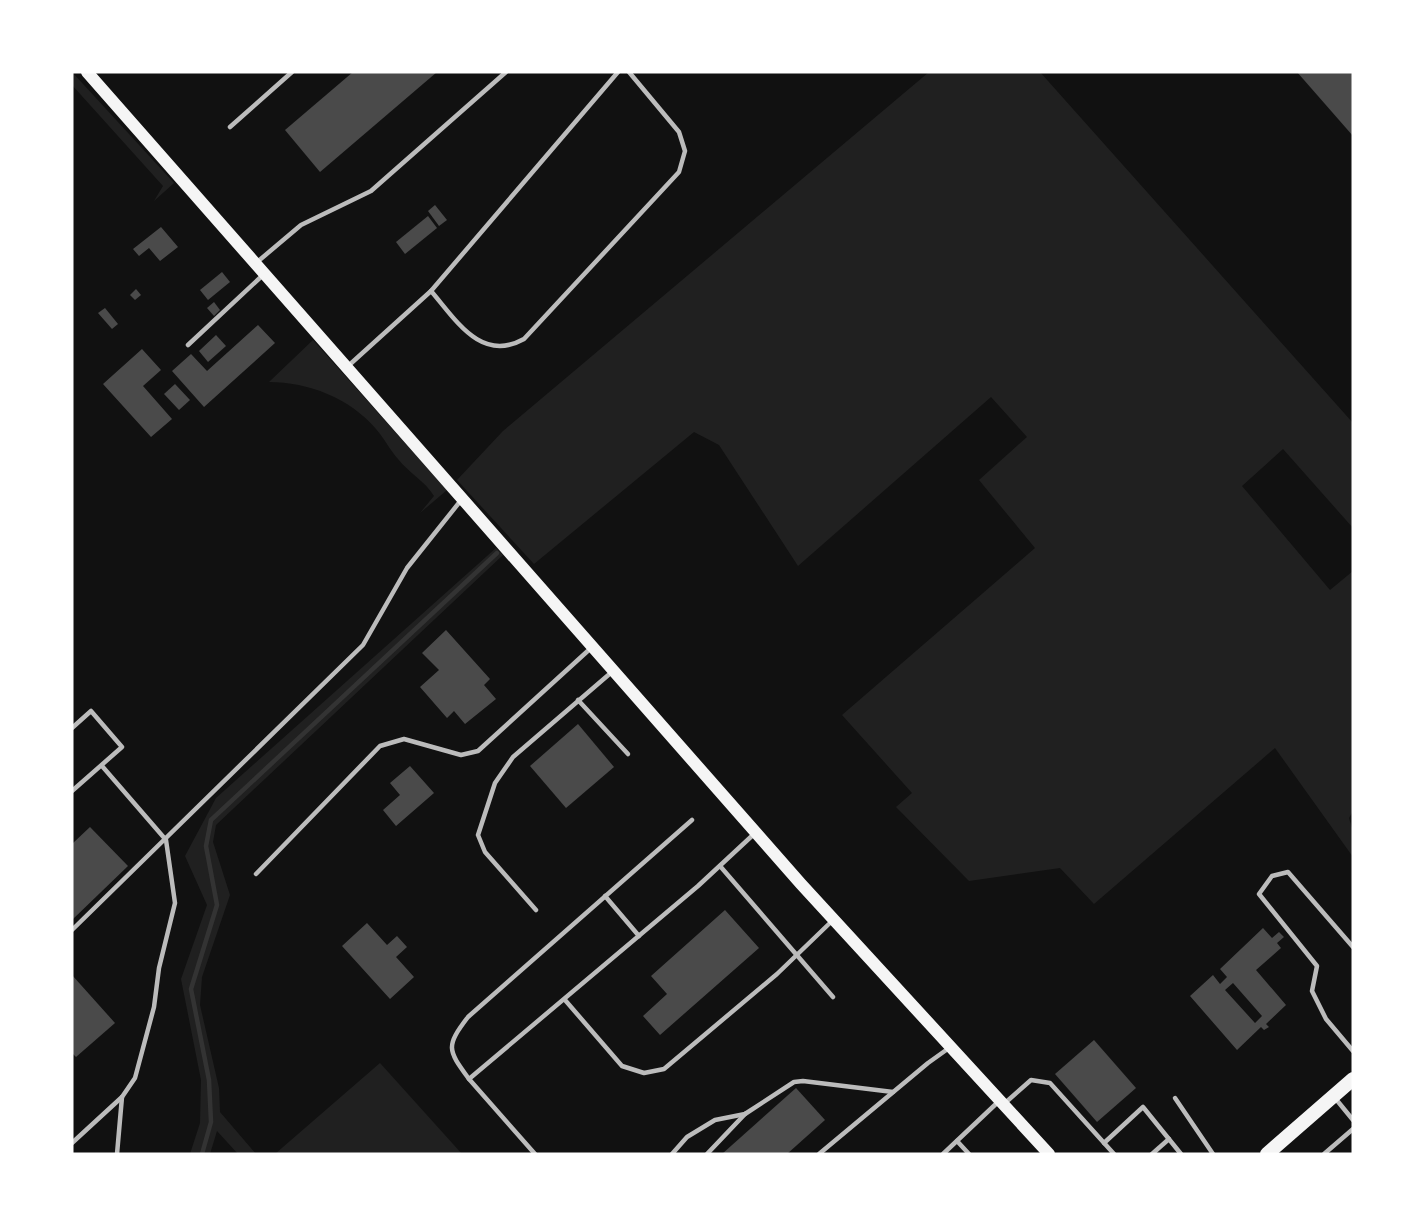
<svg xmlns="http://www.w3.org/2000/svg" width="1425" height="1226" font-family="Literata,serif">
<rect width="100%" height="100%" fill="#111"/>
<g fill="#202020">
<path d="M72,72L174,183L154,201L163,186L72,85Z"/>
<path d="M929,72H1040L1353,423V528L1283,449L1242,486L1330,590L1353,571V811L1349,818L1353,831V857L1275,748L1094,904L1060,868L969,881L896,807L912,793L842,715L1035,548L979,480L1027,437L991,397L798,566L719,445L694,432L534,564L457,480L503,431Z"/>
<path d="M313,340L447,490L420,513L434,496C425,481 409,473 398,459C390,450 384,438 376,429C350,398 308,382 269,382Z"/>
<path d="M496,548L503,555L216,825L213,842L230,895L202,977L200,1005L219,1088L220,1112L256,1154H238L217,1131L210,1154H190L200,1123L201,1080L181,979L207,905L185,856L216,798Z"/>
<path d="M380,1063L462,1154H275Z"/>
</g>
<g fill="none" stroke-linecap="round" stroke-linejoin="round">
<path stroke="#333" stroke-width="4.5" d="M202,1154L211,1122L209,1080L191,989L217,905L206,846L211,820L497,553"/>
</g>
<g fill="#4a4a4a" fill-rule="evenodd">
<path d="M353,72H437L320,172L285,130Z"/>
<path d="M1297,72H1353V136Z"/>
<path d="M435,205L447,220L439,226L428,211Z"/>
<path d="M428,216L437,228L405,254L396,242Z"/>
<path d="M161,227L178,247L160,261L149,248L139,256L133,249Z"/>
<path d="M222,272L230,282L208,300L200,290Z"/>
<path d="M136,289L141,295L135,300L130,295Z"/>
<path d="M214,302L220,310L214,316L207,308Z"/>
<path d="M105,308L118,324L112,329L98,313Z"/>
<path d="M258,325L275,343L204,407L172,371L191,354L207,371Z"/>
<path d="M216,335L226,346L208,362L199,351Z"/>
<path d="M142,349L161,370L143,386L172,419L151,437L103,384Z"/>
<path d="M175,384L190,400L179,410L164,394Z"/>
<path d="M446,630L490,679L484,685L496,699L465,724L454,711L447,718L420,687L439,670L422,653Z"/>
<path d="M578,724L614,767L566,808L530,766Z"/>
<path d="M410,766L434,793L396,826L383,810L400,795L390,783Z"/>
<path d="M90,827L128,866L72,920V844Z"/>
<path d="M725,910L759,948L660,1035L643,1016L667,994L651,976Z"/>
<path d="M367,923L387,945L397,936L407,947L396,957L414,977L390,999L342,946Z"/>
<path d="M1263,928L1272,938L1279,932L1284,937L1277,943L1281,948L1256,970L1286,1005L1266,1024L1269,1027L1264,1030L1261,1027L1237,1050L1190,996L1213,975L1220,984L1227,977L1220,969ZM1233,983L1262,1016L1255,1023L1225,990Z"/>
<path d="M72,975L115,1023L76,1057L72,1053Z"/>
<path d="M1094,1040L1136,1088L1097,1122L1055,1074Z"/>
<path d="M796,1088L825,1120L787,1154H722Z"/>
</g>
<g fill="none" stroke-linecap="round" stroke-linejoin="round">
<g stroke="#bcbcbc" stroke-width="4.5">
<path d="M230,127L292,72"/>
<path d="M256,263L301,225L371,191L506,72"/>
<path d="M431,291C456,320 481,363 524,339L679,172L685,151L679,132L629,72"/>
<path d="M188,345L263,275"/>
<path d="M347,367L431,291L618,72"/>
<path d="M578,700L628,754"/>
<path d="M72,728L91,711L122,747L72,791"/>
<path d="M720,866L833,997"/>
<path d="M256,874L380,746L404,739L461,755L478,751L591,648"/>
<path d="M605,896L639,936"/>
<path d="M536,910L485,852L478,835L495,783L513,757L613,671"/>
<path d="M72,930L363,645L407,568L462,499"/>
<path d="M1353,947L1288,872L1272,876L1259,894L1317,966L1312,991L1326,1019L1353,1051"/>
<path d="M565,1000L622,1066L644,1073L664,1069L777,974L832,921"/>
<path d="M469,1079C448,1050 445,1047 468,1017L692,820"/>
<path d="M1175,1098L1213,1154"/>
<path d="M1335,1098L1353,1120"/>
<path d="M1005,1103L1031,1080L1050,1083L1114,1154"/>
<path d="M957,1141L969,1154"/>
<path d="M72,1143L122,1097L135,1078L154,1007L159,968L175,903L166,840L102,766"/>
<path d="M1104,1143L1143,1107L1181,1154"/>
<path d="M117,1154L122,1097"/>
<path d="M535,1154L469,1079L698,886L754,834"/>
<path d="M672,1154L687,1137L715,1120L745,1114L794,1082L803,1081L893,1092"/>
<path d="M707,1154L745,1114"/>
<path d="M819,1154L928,1063L949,1048"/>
<path d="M943,1154L998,1102"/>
<path d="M1152,1154L1169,1139"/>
<path d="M1324,1154L1353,1129"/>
</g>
<path stroke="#f5f5f5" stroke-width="12" d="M87,72L801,884L1049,1154"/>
<path stroke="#f5f5f5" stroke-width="14" d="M1267,1154L1353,1079"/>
</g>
<rect width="1425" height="1226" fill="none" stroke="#ffffff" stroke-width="147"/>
</svg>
